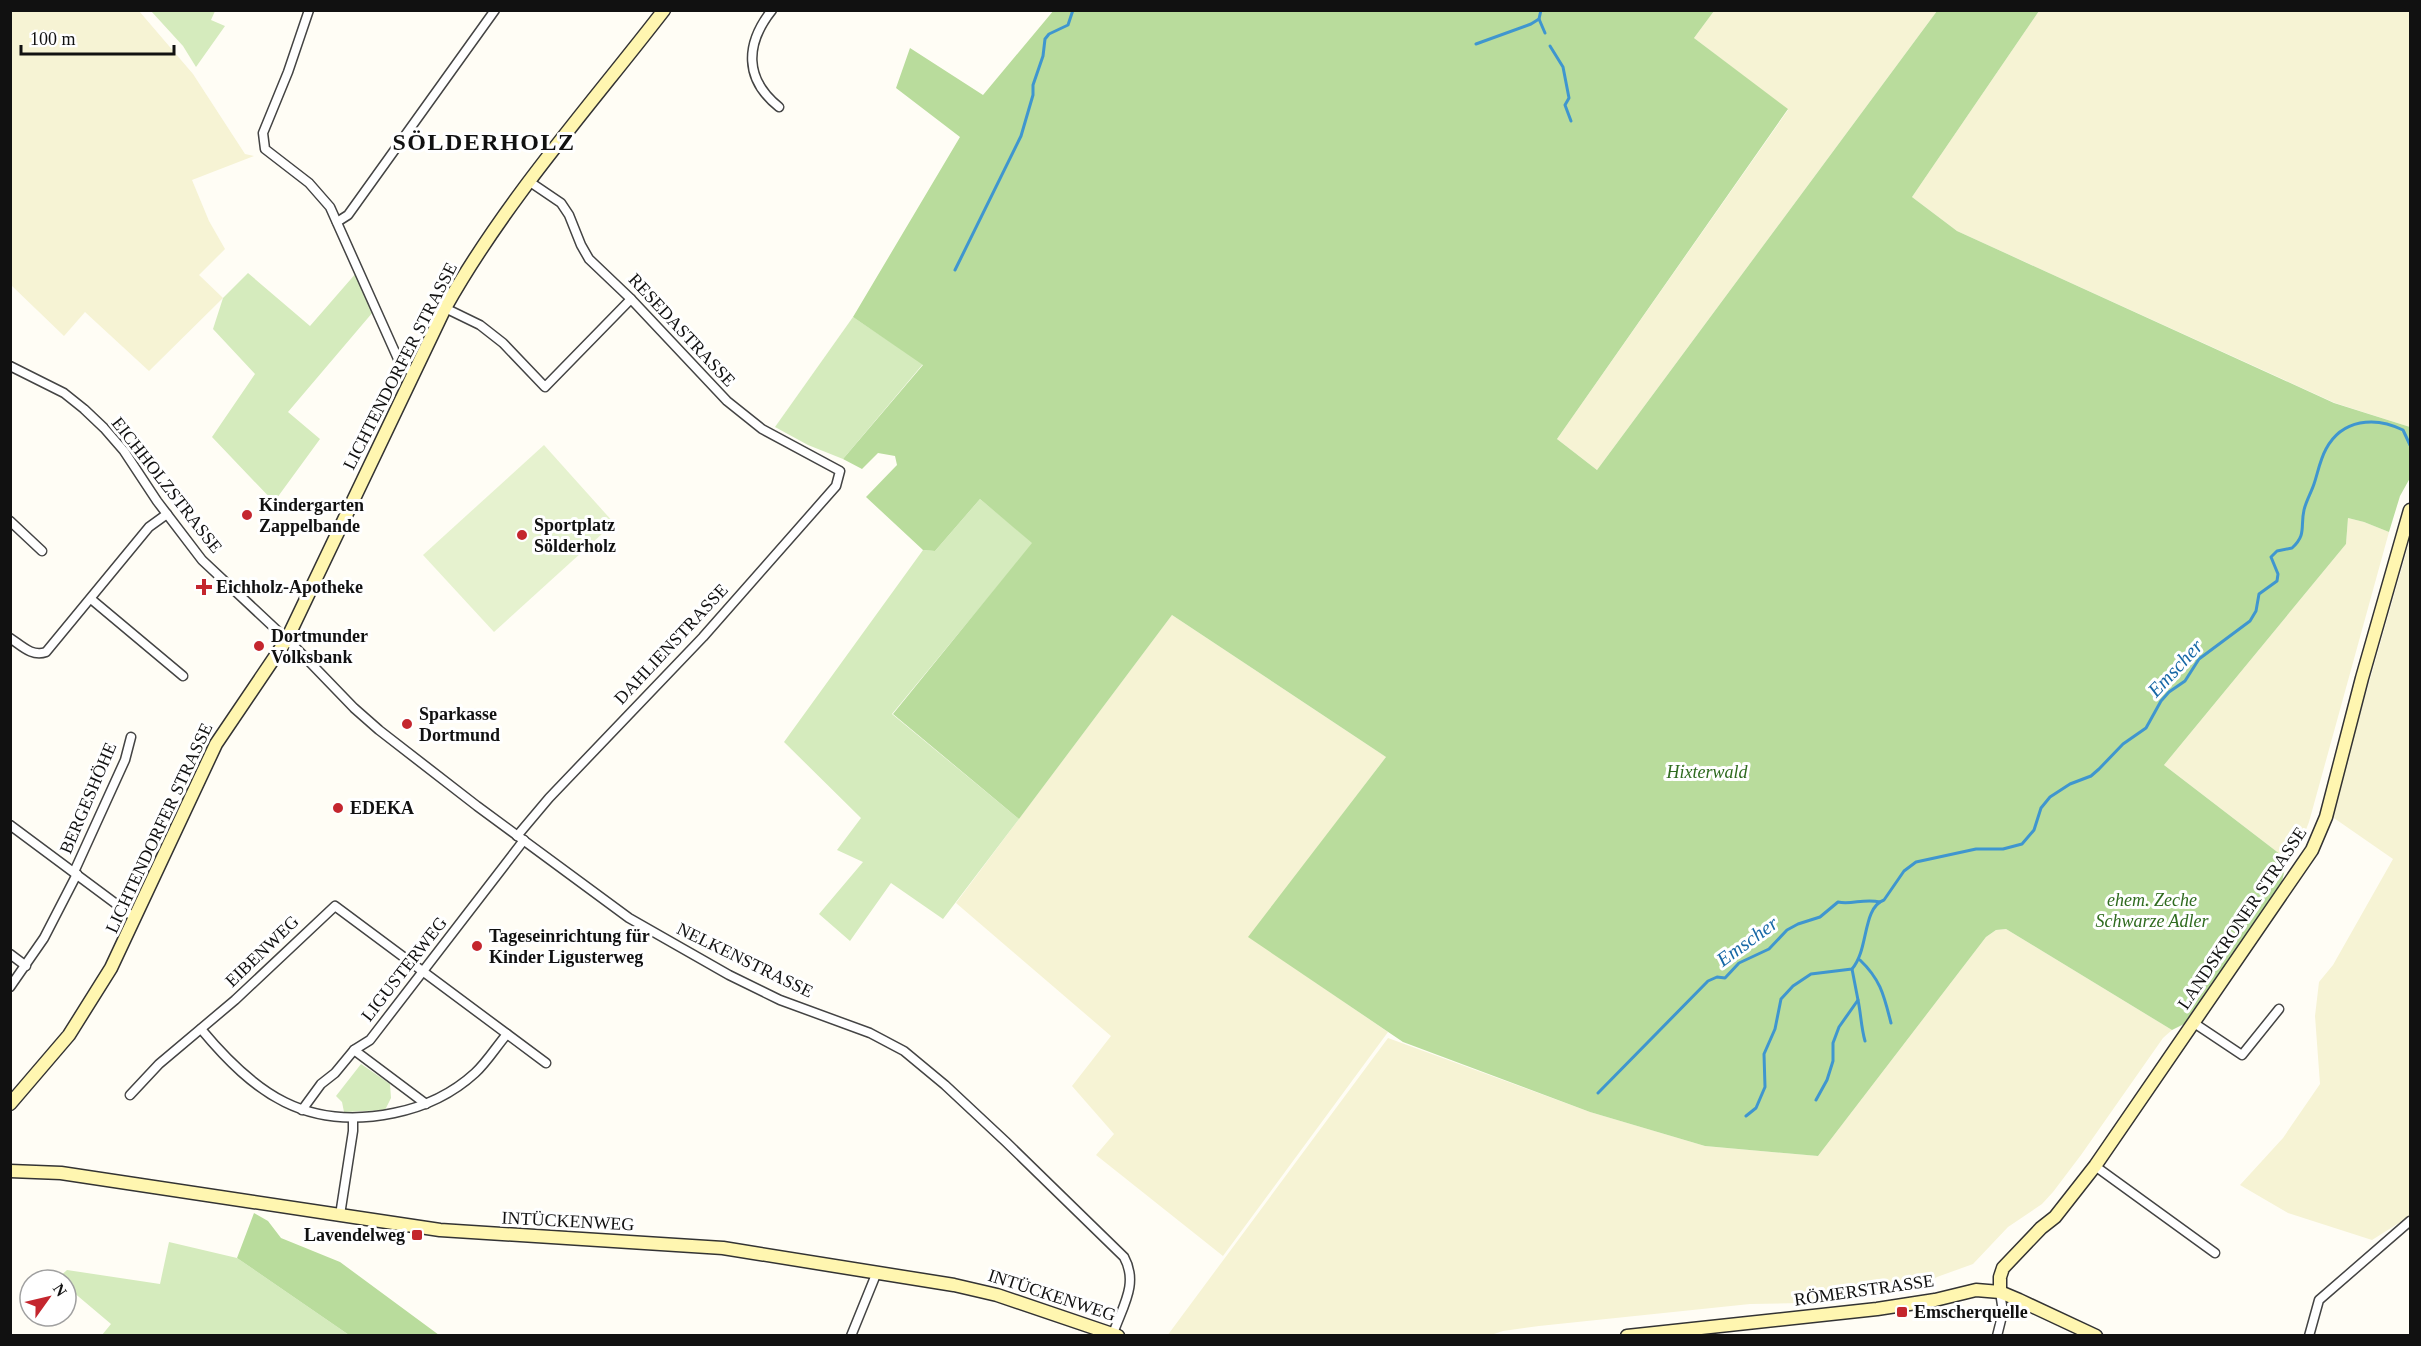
<svg xmlns="http://www.w3.org/2000/svg" width="2421" height="1346" font-family="'Times New Roman',serif">
<rect width="100%" height="100%" fill="#fffdf5"/>
<g fill="#f6f3d4">
<path d="M10,11H139L193,74L245,154L254,156L192,180L209,221L225,249L199,275L223,298L149,371L85,312L64,336L11,285Z"/>
<path d="M1714,11H1937L1597,470L1557,439L1788,110L1694,38Z"/>
<path d="M2039,11H2410V427L2335,403L1957,231L1912,197Z"/>
<path d="M2348,518L2364,522L2389,532L2309,822L2303,837L2289,861L2164,765L2346,544Z"/>
<path d="M2410,539V1216L2372,1240L2288,1213L2240,1185L2283,1138L2320,1084L2315,1016L2319,982L2333,965L2393,859L2331,816Z"/>
<path d="M1172,615L1386,757L1249,937L1388,1032L1223,1256L1096,1155L1114,1134L1072,1086L1111,1036L956,903Z"/>
<path d="M2006,929L2172,1030L2163,1038L2081,1155L2053,1192L2042,1204L2008,1227L1973,1264L1937,1277L1919,1289L1800,1303L1750,1304L1539,1326L1503,1331L1491,1335L1167,1336L1388,1038L1590,1112L1705,1146L1818,1156L1986,937L1996,930Z"/>
</g>
<g fill="#d5ebbd">
<path d="M151,11H215L211,20L225,26L196,67L183,46Z"/>
<path d="M357,272L373,312L288,412L320,439L274,502L212,437L255,374L213,329L223,298L248,273L310,326Z"/>
<path d="M853,317L923,364L843,459L808,445L775,427Z"/>
<path d="M980,499L1033,543L892,714L1019,819L943,919L891,883L850,941L819,914L863,862L837,850L861,818L784,742L923,550L935,551Z"/>
<path d="M361,1064L390,1084L391,1098L385,1110L344,1112L342,1102L336,1096Z"/>
<path d="M169,1242L237,1258L349,1335H102L111,1324L66,1286V1280L57,1279L67,1270L160,1284Z"/>
</g>
<g fill="#b9dc9c">
<path d="M1054,10L1714,11L1694,38L1788,109L1557,439L1597,470L1937,11H2039L1912,197L1957,231L2334,403L2410,427V478L2400,496L2389,532L2364,522L2348,518L2346,544L2164,765L2289,861L2285,868L2282,882L2184,1024L2172,1030L2006,929L1996,930L1986,937L1818,1156L1705,1146L1590,1112L1403,1042L1248,937L1386,757L1172,615L1019,819L893,714L1032,543L980,499L935,551L923,550L866,497L897,465L895,456L878,453L862,469L843,459L923,365L853,317L960,137L896,88L910,48L983,95Z"/>
<path d="M254,1213L268,1221L281,1238L340,1262L439,1335H349L237,1258Z"/>
</g>
<path fill="#e6f2cf" d="M544,445L614,523L494,632L423,555Z"/>
<g fill="none" stroke-linecap="round" stroke-linejoin="round">
<g stroke="#3f96cf" stroke-width="3">
<path d="M1541,10L1539,19L1545,33"/>
<path d="M1476,44L1531,24L1539,19"/>
<path d="M1550,46L1563,67L1569,98L1565,105L1571,121"/>
<path d="M955,270L1021,136L1033,95V85L1043,56L1045,39L1049,34L1068,25L1073,10"/>
<path d="M1860,960C1881,980 1884,996 1891,1023"/>
<path d="M1858,1000C1861,1014 1861,1027 1865,1041"/>
<path d="M1598,1093L1708,981L1717,977L1725,978L1739,963L1769,949L1787,930L1798,924L1820,917L1838,902C1852,905 1864,898 1880,902"/>
<path d="M1816,1100L1827,1080L1833,1061V1043L1839,1027L1858,1000L1852,969"/>
<path d="M1746,1116L1756,1108L1765,1087L1764,1054L1775,1029L1781,999L1793,986L1811,974L1852,969C1869,950 1862,908 1884,900L1904,871L1916,862L1976,849H2003L2022,844L2034,830L2041,808L2050,797L2070,784L2091,776L2099,769L2123,744L2146,728L2161,701L2169,692L2185,681L2199,659L2250,621L2256,611L2259,594L2277,581L2278,574L2271,557L2277,551L2292,548C2307,534 2300,527 2304,510C2306,501 2311,493 2314,484C2318,472 2320,460 2326,449C2342,419 2375,416 2403,430L2410,445"/>
</g>
<defs>
<g id="street">
<path d="M309,10L288,72L263,133L265,149L309,183L330,207L399,361L405,368L415,373"/>
<path d="M772,10C745,44 744,79 779,107"/>
<path d="M337,222L348,215L495,10"/>
<path d="M445,308L480,325L503,343L545,387L631,299"/>
<path d="M10,366L64,393L84,409L104,428L124,451L157,501L202,560L298,650L354,708L379,730L477,806L629,918L729,975L780,1000L870,1033L904,1051L945,1085L1006,1142L1124,1257C1139,1284 1122,1307 1113,1334"/>
<path d="M10,521L42,551"/>
<path d="M91,599L183,676"/>
<path d="M10,638C22,646 32,657 46,652L149,527L167,514"/>
<path d="M10,825L135,918"/>
<path d="M517,836L549,798L703,637L836,486L840,471L762,429L727,401L631,299L589,259L581,245L569,215L561,203L530,182"/>
<path d="M74,872L125,760L131,737"/>
<path d="M10,954L26,966"/>
<path d="M10,987L44,938L77,874"/>
<path d="M2194,1023L2242,1055L2279,1009"/>
<path d="M201,1029C255,1094 306,1131 394,1113C424,1107 452,1094 475,1073C487,1062 496,1047 507,1034"/>
<path d="M354,1050L426,1104"/>
<path d="M130,1095L159,1064L235,1000L335,906L546,1063"/>
<path d="M302,1110L321,1084L335,1073L354,1050L370,1040L524,840"/>
<path d="M2095,1166L2215,1253"/>
<path d="M340,1215L353,1131V1119"/>
<path d="M851,1336L877,1272"/>
<path d="M1997,1336L2003,1312L2000,1292"/>
<path d="M2309,1336L2319,1300L2410,1221"/>
</g>
<g id="secondary">
<path d="M10,1104L69,1035L111,968L216,744L287,639L445,308C505,201 589,107 664,10"/>
<path d="M10,1171L61,1173L440,1230L723,1248L954,1285L997,1295L1118,1336"/>
<path d="M2000,1292V1277L2003,1268L2041,1228L2055,1217L2095,1166L2312,850L2326,817L2362,678L2410,510"/>
<path d="M1627,1336L1877,1309L1935,1300L1976,1290L2000,1292L2019,1300L2096,1336"/>
</g>
</defs>
<use href="#street" stroke="#444" stroke-width="11"/>
<use href="#secondary" stroke="#333" stroke-width="15"/>
<use href="#street" stroke="#fff" stroke-width="8"/>
<use href="#secondary" stroke="#fff6b0" stroke-width="12"/>
</g>
<g fill="#c4262e" stroke="#fff" stroke-width="2">
<circle cx="247" cy="515" r="6"/>
<circle cx="522" cy="535" r="6"/>
<path d="M201 578h6v6h6v6h-6v6h-6v-6h-6v-6h6z"/>
<circle cx="259" cy="646" r="6"/>
<circle cx="407" cy="724" r="6"/>
<circle cx="338" cy="808" r="6"/>
<circle cx="477" cy="946" r="6"/>
<rect x="411" y="1229" width="12" height="12" rx="3"/>
<rect x="1896" y="1306" width="12" height="12" rx="3"/>
</g>
<g text-anchor="middle" dominant-baseline="central" stroke-width="6" stroke-linejoin="round" paint-order="stroke">
<g font-size="18" fill="#111" stroke="#fff">
<text transform="translate(682 330) rotate(47)">RESEDASTRASSE</text>
<text transform="translate(400 366) rotate(-63)">LICHTENDORFER STRASSE</text>
<text transform="translate(167 485) rotate(52)">EICHHOLZSTRASSE</text>
<text transform="translate(671 644) rotate(-47)">DAHLIENSTRASSE</text>
<text transform="translate(88 798) rotate(-67)">BERGESHÖHE</text>
<text transform="translate(159 828) rotate(-65)">LICHTENDORFER STRASSE</text>
<text transform="translate(2242 918) rotate(-56)">LANDSKRONER STRASSE</text>
<text transform="translate(262 951) rotate(-44)">EIBENWEG</text>
<text transform="translate(745 960) rotate(26)">NELKENSTRASSE</text>
<text transform="translate(404 969) rotate(-52)">LIGUSTERWEG</text>
<text transform="translate(568 1221) rotate(3)">INTÜCKENWEG</text>
<text transform="translate(1864 1290) rotate(-8)">RÖMERSTRASSE</text>
<text transform="translate(1052 1295) rotate(18)">INTÜCKENWEG</text>
</g>
<g font-size="18" font-weight="bold" fill="#111" stroke="#fff" text-anchor="start">
<text x="259" y="505">Kindergarten<tspan x="259" dy="21">Zappelbande</tspan></text>
<text x="534" y="525">Sportplatz<tspan x="534" dy="21">Sölderholz</tspan></text>
<text x="216" y="587">Eichholz-Apotheke</text>
<text x="271" y="636">Dortmunder<tspan x="271" dy="21">Volksbank</tspan></text>
<text x="419" y="714">Sparkasse<tspan x="419" dy="21">Dortmund</tspan></text>
<text x="350" y="808">EDEKA</text>
<text x="489" y="936">Tageseinrichtung für<tspan x="489" dy="21">Kinder Ligusterweg</tspan></text>
<text x="405" y="1235" text-anchor="end">Lavendelweg</text>
<text x="1914" y="1312">Emscherquelle</text>
</g>
<g font-size="18" font-style="italic" fill="#2f6b1f" stroke="#fff">
<text x="1707" y="772">Hixterwald</text>
<text x="2152" y="900">ehem. Zeche<tspan x="2152" dy="21">Schwarze Adler</tspan></text>
</g>
<g font-size="20" font-style="italic" fill="#1768a6" stroke="#fff">
<text transform="translate(2175 668) rotate(-47)">Emscher</text>
<text transform="translate(1747 941) rotate(-36)">Emscher</text>
</g>
<g font-size="24" font-weight="bold" letter-spacing="1.5" fill="#111" stroke="#fff">
<text x="484" y="142">SÖLDERHOLZ</text>
</g>
</g>
<rect width="2421" height="1346" fill="none" stroke="#111111" stroke-width="24"/>
<g transform="translate(48 1298) rotate(56)"><circle r="28" fill="#ffffff" stroke="#a0a0a0" stroke-width="1.5"/>
<path d="M0-4.5L10 22L0 15L-10 22Z" fill="#c4262e"/>
<text y="-9" font-size="16" font-weight="bold" text-anchor="middle" fill="#111111">N</text>
</g>
<path d="M21 45v9h153v-9" fill="none" stroke="#111111" stroke-width="3"/>
<text x="30" y="45" font-size="18" fill="#111111" stroke="#ffffff" stroke-width="4.5" paint-order="stroke">100 m</text>
</svg>
